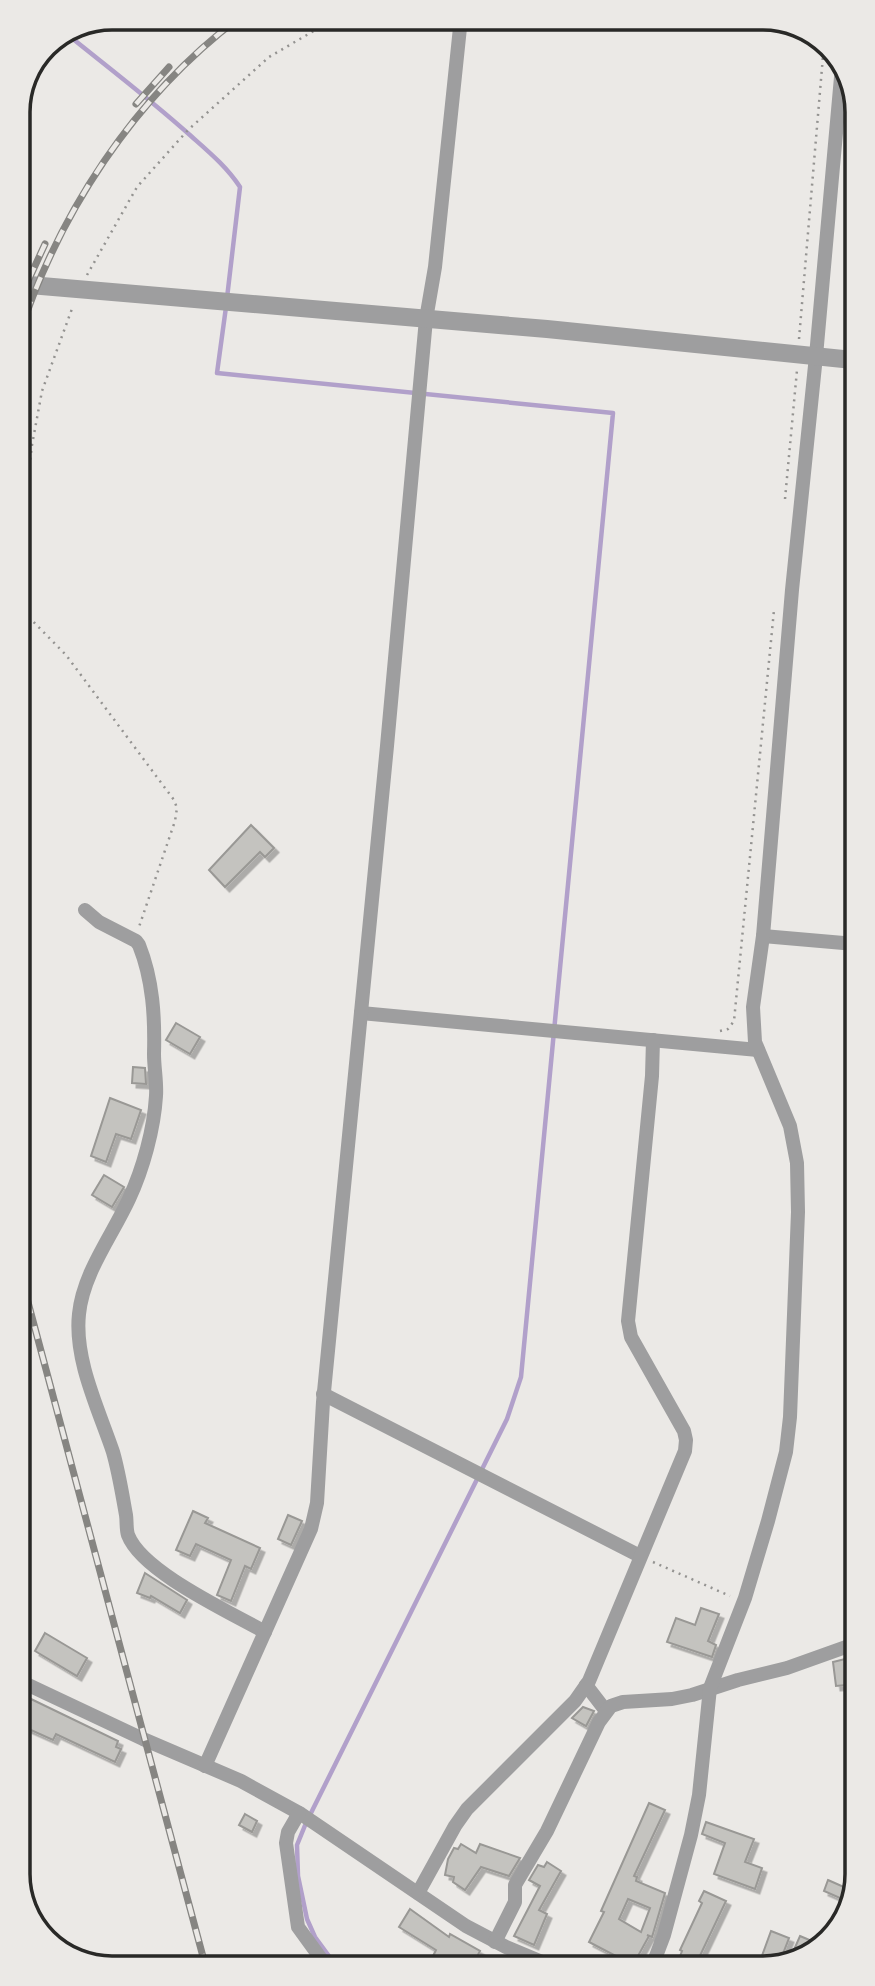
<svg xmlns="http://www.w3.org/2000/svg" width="875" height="1986" font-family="Roboto,sans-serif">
<defs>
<filter id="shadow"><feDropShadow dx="4.5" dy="4.5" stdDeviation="0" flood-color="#0004"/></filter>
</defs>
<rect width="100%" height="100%" fill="#ebe9e6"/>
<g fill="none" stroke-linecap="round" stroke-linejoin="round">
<g stroke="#b1a0ca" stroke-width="4.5">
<path d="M68,35C109,68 151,100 191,136C209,152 227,167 240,187L227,298"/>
<path d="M226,307L217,373L613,413L521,1377L507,1419L310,1815"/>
<path d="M306,1823L297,1845L298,1876L307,1919L315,1937L337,1967"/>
</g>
</g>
<g fill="#c4c3bf" stroke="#999895" stroke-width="2" fill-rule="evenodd" filter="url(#shadow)">
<path d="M251,825L274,848L265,857L260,852L225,887L209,870Z"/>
<path d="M176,1023L200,1037L190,1054L166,1040Z"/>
<path d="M133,1067L145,1068L146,1084L132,1083Z"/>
<path d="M110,1098L141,1110L131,1139L116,1134L106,1162L91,1156Z"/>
<path d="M104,1175L124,1187L112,1207L92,1195Z"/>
<path d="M193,1511L208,1518L205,1523L260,1548L251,1569L245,1566L231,1601L217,1595L231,1560L196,1544L190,1556L176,1550Z"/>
<path d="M288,1515L302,1521L291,1545L278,1539Z"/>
<path d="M145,1573L187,1600L180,1613L151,1596L150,1598L137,1593Z"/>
<path d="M701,1608L719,1614L708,1641L716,1645L712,1657L667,1642L676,1618L695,1625Z"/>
<path d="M45,1633L87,1658L77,1676L35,1651Z"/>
<path d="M857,1656V1684L836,1686L833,1662Z"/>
<path d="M31,1699L118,1741L116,1747L121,1749L115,1762L56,1734L53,1740L22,1726V1717Z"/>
<path d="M583,1707L594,1711L586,1726L572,1718Z"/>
<path d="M649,1803L665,1810L634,1876L637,1877L636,1881L665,1893L652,1937L647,1935L649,1936L633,1965L589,1942L604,1912L601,1911ZM628,1899L650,1908L641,1932L619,1919Z"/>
<path d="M245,1814L257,1821L252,1832L239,1825Z"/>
<path d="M706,1822L754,1839L745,1862L762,1868L755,1889L714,1874L725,1843L702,1834Z"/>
<path d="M461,1844L476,1853L480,1844L520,1858L509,1876L481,1867L465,1890L453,1882L454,1877L445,1875L448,1859L454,1848L458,1849Z"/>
<path d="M547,1862L561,1871L539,1910L547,1914L534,1945L514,1936L540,1886L529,1880L538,1865L544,1867Z"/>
<path d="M828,1880L853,1891L849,1902L824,1891Z"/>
<path d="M704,1891L726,1901L696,1964H677L682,1951L680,1950L702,1903L699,1901Z"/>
<path d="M410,1909L449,1937L450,1934L480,1951L472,1966H428L436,1950L399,1927Z"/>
<path d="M771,1931L789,1938L779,1964H759Z"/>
<path d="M800,1936L819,1944L804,1956L793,1952Z"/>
</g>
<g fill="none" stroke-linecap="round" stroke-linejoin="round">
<g stroke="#949391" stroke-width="2.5" stroke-dasharray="2 5" stroke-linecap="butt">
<path d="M87,275L137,187L188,130L269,57L336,18"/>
<path d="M799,339L823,56"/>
<path d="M785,499L797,370"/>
<path d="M19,550L32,445L42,391L73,306"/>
<path d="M19,607L66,655L174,800L177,808L175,821L139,927"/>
<path d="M720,1031L728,1029L734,1021L774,610"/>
<path d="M653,1562L730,1596"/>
</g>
<g stroke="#9e9e9f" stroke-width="14">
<path d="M85,910L99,922L136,941L139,945C153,980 155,1017 154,1054C154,1068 157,1082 156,1096C154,1129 143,1169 129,1199C112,1236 83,1273 79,1314C74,1360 99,1410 113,1452C119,1473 122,1493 126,1515C127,1521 126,1529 128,1535C142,1572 230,1612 265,1632"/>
<path d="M763,936L855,944"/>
<path d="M361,1013L758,1050"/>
<path d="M323,1394L640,1556"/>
<path d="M22,1682L143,1739L241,1781L301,1814L466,1926L506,1947L549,1965"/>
<path d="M586,1685L606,1711"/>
<path d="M205,1766L311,1529L317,1503L323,1402L387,746L426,319L435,267L461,18"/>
<path d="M299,1813L288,1832L286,1843L298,1927L327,1967"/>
<path d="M418,1893L455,1826L467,1809L575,1701L589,1681L685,1451L686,1440L684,1431L631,1337L628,1321L652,1076L653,1040"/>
<path d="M495,1942L515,1902V1885L547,1831L599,1722L611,1706L623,1702L672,1699L692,1695L738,1680L787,1668L857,1643"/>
<path d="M653,1964L664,1935L691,1835L699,1795L710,1688L745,1598L768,1521L786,1452L790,1417L798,1212L797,1163L790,1126L755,1042L753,1007L763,936L792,590L816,356L842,66"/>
</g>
<path stroke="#9e9e9f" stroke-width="18" d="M18,284L547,329L853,360"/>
<defs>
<g id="rail">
<path d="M136,104L169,67"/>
<path d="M18,303L45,244"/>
<path d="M18,338C58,214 134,97 239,18"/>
<path d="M21,1276L206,1968"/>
</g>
</defs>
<use href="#rail" stroke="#868582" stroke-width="7"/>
<use href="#rail" stroke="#ebe9e6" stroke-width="4.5" stroke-dasharray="13" stroke-linecap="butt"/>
</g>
<path d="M0 0H875V1986H0ZM112 30H763A82 82 0 0 1 845 112V1874A82 82 0 0 1 763 1956H112A82 82 0 0 1 30 1874V112A82 82 0 0 1 112 30Z" fill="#ebe9e6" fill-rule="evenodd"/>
<path fill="none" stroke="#292927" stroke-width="3.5" d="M112 30H763A82 82 0 0 1 845 112V1874A82 82 0 0 1 763 1956H112A82 82 0 0 1 30 1874V112A82 82 0 0 1 112 30Z"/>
</svg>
